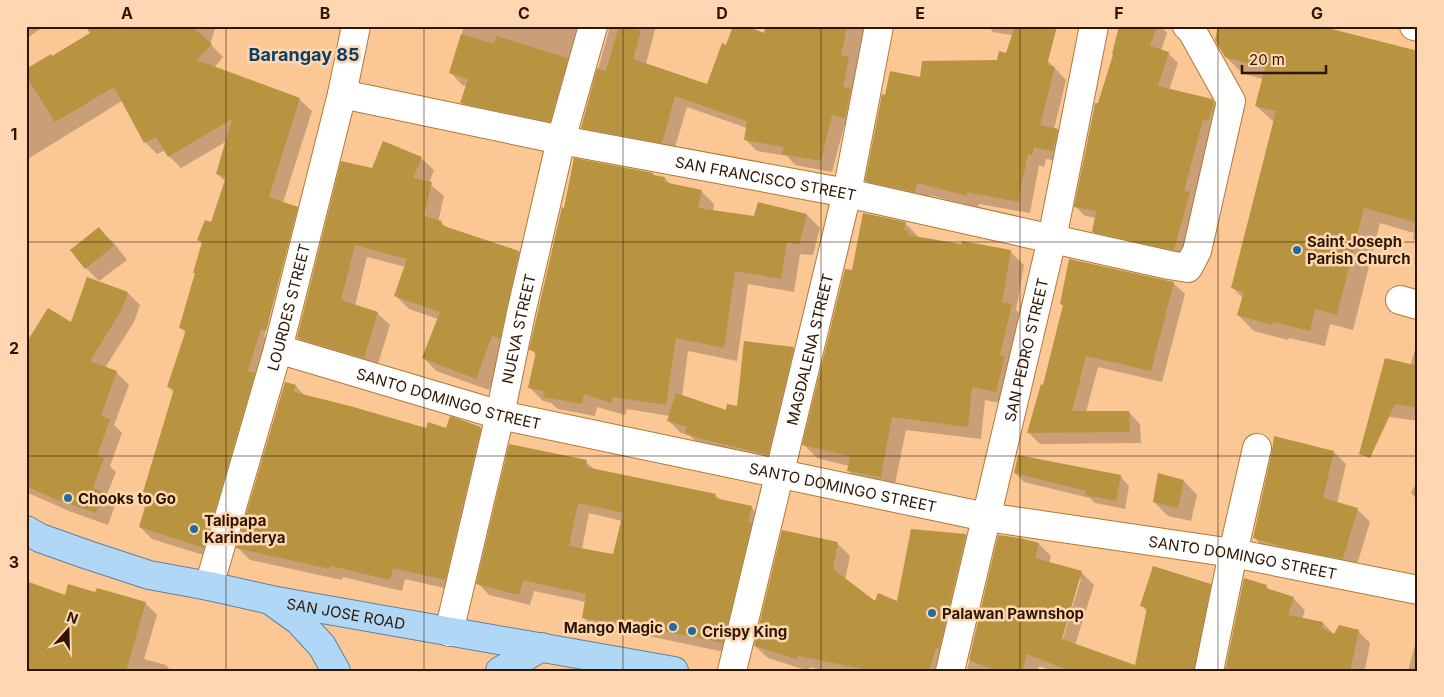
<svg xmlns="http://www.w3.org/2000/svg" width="1444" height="697" font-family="Inter,sans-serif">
<rect width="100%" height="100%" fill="#fac795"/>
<g fill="#0003" fill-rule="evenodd">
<path d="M26,26H38L40,29L26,39Z"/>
<path d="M158,26H216L210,44L223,57L214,68L299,99L312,111L283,203L297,208L309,220L216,559L152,539L140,527L150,497L145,492L174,393L169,387L186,333L181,328L203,244L199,240L212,224L226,182L217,174L227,141L181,168L169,156L166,150L157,154L145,142L122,101L26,160V71L52,58ZM295,214H297L266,337H264Z"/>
<path d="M464,26H594L561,133L473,114L462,103L467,86L462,85L451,73Z"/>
<path d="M609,26H656L646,64L708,86L727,46L763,34L766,26H874L857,129L844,126L832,172L795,165L787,156L757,151L745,139L747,128L687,107L673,154L594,139L582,127L609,30Z"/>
<path d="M693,26H703L702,29Z"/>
<path d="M988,26H1042L1037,39L993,32Z"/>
<path d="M1120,26H1160L1167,33L1161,51L1168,53L1178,63L1169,90L1211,100L1221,110L1205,156L1194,197L1200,203L1184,259L1103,241L1093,231L1096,218L1085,216L1076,207L1099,105L1114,55Z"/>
<path d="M1418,55V244L1413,239L1414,233L1380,223L1353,330L1330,324L1325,346L1289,338L1288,340L1254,331L1238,315L1243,298L1233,288L1274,122L1256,106L1263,79L1242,73L1226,57Z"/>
<path d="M1048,61L1066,80L1054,129L1057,130L1069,142L1065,162L1046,159L1044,167L1039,165L1030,213L979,204L978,207L929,195L927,203L879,193L867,181L886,97L921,79L923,62Z"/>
<path d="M421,158L434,170L429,183L444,196L438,222L442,223L447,228L519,252L531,265L505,348L489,390L436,371L424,358L438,319L409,309L396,296L406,267L367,257L355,306L377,313L390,325L376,370L311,351L298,338L373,169Z"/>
<path d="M653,174L655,176L665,178L671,185L701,191L714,204L713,212L755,217L807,215L820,228L813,255L800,254L794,292L748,284L737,361L688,351L682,397L727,411L738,408L793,348L806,361L780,467L699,445L690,436L681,433L668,420L670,416L627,409L625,415L597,407L595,416L558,409L551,403L543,401L530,388L536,355L531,349Z"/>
<path d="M905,223L919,237L918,238L962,246L963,243L1011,252L1024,265L1016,310L1025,319L1010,405L985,400L981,439L906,430L894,489L862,484L848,470L849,466L817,458L804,445L853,271Z"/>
<path d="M99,229L113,242L127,260L99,281L86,268Z"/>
<path d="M1173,283L1185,294L1162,382L1098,367L1086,412H1129L1140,424L1141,443L1040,444L1029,433L1044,387L1064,307L1061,304Z"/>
<path d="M128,293L140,305L134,322L105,368L116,372L129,385L114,425L122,433L110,466L116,472L106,497L115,505L108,525L69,511L26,492V345L72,324Z"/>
<path d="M1418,340V421L1390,417L1374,401L1410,366Z"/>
<path d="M296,386L306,397L427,430L480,428L493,440L457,591L405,579L402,591L343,577L342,580L250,560L238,548Z"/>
<path d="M1334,452L1346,464L1337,503L1358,510L1370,522L1355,571L1266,550L1254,537Z"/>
<path d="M586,462L595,470L715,495L721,500L751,507L762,519L734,654L624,631V634L595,629L583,617L586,602L534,591L530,605L489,595L478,583ZM589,513L622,521L614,556L582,549Z"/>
<path d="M1015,473L1120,476L1129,486L1125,509L1095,503L1090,498L1024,482Z"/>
<path d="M1418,480V500L1411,493Z"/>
<path d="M1184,481L1197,495L1191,521L1168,516L1154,502Z"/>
<path d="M912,531L966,535L978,547L949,671H827L810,667L809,671L768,658L755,646L838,544L850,556L845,580L875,603L898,602Z"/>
<path d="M999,536L1020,539L1039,544L1051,556L1049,563L1082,573L1094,585L1075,645L1136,667L1147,611L1142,606L1210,585L1222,597L1207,671H1053L1039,666L1037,671H967ZM1079,579H1081L1061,645L1059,644Z"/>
<path d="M1266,586L1272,592L1293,598L1305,610L1302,619L1323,623L1335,635L1358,631L1370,643L1365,669L1373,671H1226Z"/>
<path d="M96,594L145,603L157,615L144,659L166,665L171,671H26L66,597Z"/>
<path d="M1418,634V671H1408Z"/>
</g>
<g fill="#b89441" fill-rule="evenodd">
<path d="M85,26H192L212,44L197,60L300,98L269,197L298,207L266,331L261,329L248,371L255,373L204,548L139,527L149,494L143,492L174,389L167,387L186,330L179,328L195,273H193L202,242L197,240L205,220L211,222L226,177L216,174L232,119L168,157L156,137L144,143L114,87L55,122L26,76V69L51,54L52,56L90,33Z"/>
<path d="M619,26H625L641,31L633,59L707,84L722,43L726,45L733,26H746L764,33L767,26H847L841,55L849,57L843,87L851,88L845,118L832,115L821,161L782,154L784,147L744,140L747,121L675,96L662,143L581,128L597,68L606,71Z"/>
<path d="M1015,26H1057L1047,65L1055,67L1040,125L1058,129L1053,151L1034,147L1032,155L1028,154L1018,202L967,192V196L917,183L915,192L865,181L882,94L885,95L890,71L920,77L922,61L997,60L999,51L1006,53Z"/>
<path d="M1119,26H1157L1150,46L1169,52L1158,86L1212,99L1214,102L1209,121L1203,120L1196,146L1184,191L1190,192L1174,250L1092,232L1096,211L1074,207L1094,109L1095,103H1098L1113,55L1112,54Z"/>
<path d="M1218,26H1320L1418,51V223L1364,208L1337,315L1315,309L1310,331L1273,322L1272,325L1237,315L1244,292L1231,288L1276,111L1255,106L1265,68L1225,57L1215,40Z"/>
<path d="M461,34L494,44L496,36L568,58L550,122L460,103L468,79L449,73Z"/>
<path d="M383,141L422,157L413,178L432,182L424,216L442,221L441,225L519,251L500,339L492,336L476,379L422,358L440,312L394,296L407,259L355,245L341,300L378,312L364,358L297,338L341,161L372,168Z"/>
<path d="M574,158L653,173V175L665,177L664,182L702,190L698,208L754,216L758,202L807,214L799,245L787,242L781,279L735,271L724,348L676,338L666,405L613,397L612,403L584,394L582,404L543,397L544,391L528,388L536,352L529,350L562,207L564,208Z"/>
<path d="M863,213L906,222L904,230L909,231L908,235L961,244L962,241L1011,250L1002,302L1012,304L1000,355L1005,356L996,392L972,387L968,427L892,417L881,477L847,471L850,456L802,445L845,269L852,270Z"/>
<path d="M99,227L114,246L85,269L70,250Z"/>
<path d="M1069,259L1174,282L1151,371L1086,356L1072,411H1129L1130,432L1027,433L1041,384L1043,385L1063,305L1060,304Z"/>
<path d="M87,277L128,292L122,309L90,361L117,371L101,416L110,419L97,456L104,458L93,488L103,492L96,513L55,499L26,486V343L48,308L71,322Z"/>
<path d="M744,341L794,347L768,455L702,439L685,433L687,427L667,421L676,393L726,410L727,404L737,406Z"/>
<path d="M1385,358L1418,366V408L1395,404L1370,458L1359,454Z"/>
<path d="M285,382L296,385L294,392L350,406L426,428L428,422L446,428L450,416L481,427L445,580L393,568L390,580L331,566L330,569L236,548Z"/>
<path d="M1274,436L1334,451L1323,498L1358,508L1343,559L1291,549L1253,538L1272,451Z"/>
<path d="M509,444L587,460L586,467L716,494L715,498L752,506L748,522L752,523L723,643L613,621V623L582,618L586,594L523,580L519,595L476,584ZM578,503L623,513L613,554L569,546Z"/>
<path d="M1018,455L1121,475L1116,501L1085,495L1086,491L1014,473Z"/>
<path d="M1158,473L1184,480L1178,508L1153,502Z"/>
<path d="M911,529L966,534L939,649L936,648L929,671H873L798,656L797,659L754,646L782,530L838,542L833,569L875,601L878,593L897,601Z"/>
<path d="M998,535L1020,538L1039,543L1035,558L1082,571L1062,639L1135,665L1147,608L1140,606L1153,566L1211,584L1194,671H1070L1027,654L1022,671H998L969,660Z"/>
<path d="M1244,578L1267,585L1266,588L1294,597L1288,615L1323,622L1322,628L1334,634L1339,625L1359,630L1350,671H1225Z"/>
<path d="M26,581L65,595L68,584L95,592L97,588L146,602L126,671H26Z"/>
</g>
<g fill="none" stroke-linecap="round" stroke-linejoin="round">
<defs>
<g id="minor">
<path d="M1414,26L1418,27"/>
<path id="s1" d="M342,94L561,140L847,193L1169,265L1188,268L1197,251L1231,101L1192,31L1187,26"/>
<path d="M1400,300L1418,305"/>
<path id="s2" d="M278,349L500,415L986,517L1233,553L1418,590"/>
<path id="s3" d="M209,586L278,349L342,94L356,26"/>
<path id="s4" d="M449,632L500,415L521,313L561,140L593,26"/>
<path id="s5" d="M732,671L847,193L879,26"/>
<path id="s6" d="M950,671L1052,239L1094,26"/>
<path d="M1209,671L1233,553L1257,448"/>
</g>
<g id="major">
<path id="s7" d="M26,530L40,538L88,555L149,575L209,586L271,600L674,671"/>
<path d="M274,603L299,621L322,646L336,671"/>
<path d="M500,671L542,647"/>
</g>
</defs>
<use href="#minor" stroke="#b47838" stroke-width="30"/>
<use href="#major" stroke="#61829d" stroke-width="30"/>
<use href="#minor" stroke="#fff" stroke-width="28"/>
<use href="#major" stroke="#b1d7f7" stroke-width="28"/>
</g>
<path fill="none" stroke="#2e1700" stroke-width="1" stroke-opacity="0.55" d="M226,26V671M424,26V671M623,26V671M821,26V671M1020,26V671M1218,26V671M26,242H1418M26,456H1418"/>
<g fill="#266ba0" stroke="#fed7b2" stroke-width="2">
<circle cx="1297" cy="250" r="5"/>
<circle cx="68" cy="498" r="5"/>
<circle cx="194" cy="529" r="5"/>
<circle cx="932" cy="613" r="5"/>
<circle cx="673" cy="627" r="5"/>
<circle cx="692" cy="631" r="5"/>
</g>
<g text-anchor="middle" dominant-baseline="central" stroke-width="5" stroke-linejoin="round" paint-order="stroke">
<g font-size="15" fill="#2e1700" stroke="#fed7b2">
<text stroke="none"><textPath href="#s1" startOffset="432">SAN FRANCISCO STREET</textPath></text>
<text stroke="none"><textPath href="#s3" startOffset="290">LOURDES STREET</textPath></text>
<text stroke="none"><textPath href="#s4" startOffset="311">NUEVA STREET</textPath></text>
<text stroke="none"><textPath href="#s5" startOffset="331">MAGDALENA STREET</textPath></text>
<text stroke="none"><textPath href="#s6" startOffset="330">SAN PEDRO STREET</textPath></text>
<text stroke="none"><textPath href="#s2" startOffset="178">SANTO DOMINGO STREET</textPath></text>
<text stroke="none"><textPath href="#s2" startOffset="582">SANTO DOMINGO STREET</textPath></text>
<text stroke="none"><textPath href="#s2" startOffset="988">SANTO DOMINGO STREET</textPath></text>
<text stroke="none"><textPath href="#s7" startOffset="332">SAN JOSE ROAD</textPath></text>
</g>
<g font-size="15" font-weight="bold" fill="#2e1700" stroke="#fed7b2" text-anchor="start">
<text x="1307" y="241">Saint Joseph<tspan x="1307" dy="17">Parish Church</tspan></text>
<text x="78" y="498">Chooks to Go</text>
<text x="204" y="520">Talipapa<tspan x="204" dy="17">Karinderya</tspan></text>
<text x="942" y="613">Palawan Pawnshop</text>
<text x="663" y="627" text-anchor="end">Mango Magic</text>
<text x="702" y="631">Crispy King</text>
</g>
<g font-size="18" font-weight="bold" fill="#0e3f63" stroke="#fed7b2">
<text x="304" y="54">Barangay 85</text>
</g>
</g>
<rect width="1444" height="697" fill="none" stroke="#fed7b2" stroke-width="55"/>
<g transform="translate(68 630) rotate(20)" stroke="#fed7b2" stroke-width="4" paint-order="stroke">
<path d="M0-4L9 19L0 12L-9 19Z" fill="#2e1700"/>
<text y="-8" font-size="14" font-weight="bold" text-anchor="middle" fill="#2e1700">N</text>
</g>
<path d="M1242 65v8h84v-8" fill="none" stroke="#2e1700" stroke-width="2.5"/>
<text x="1249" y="65" font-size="15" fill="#2e1700" stroke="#fed7b2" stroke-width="4" paint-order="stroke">20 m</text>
<rect x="28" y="28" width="1388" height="642" fill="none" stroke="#2e1700" stroke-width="2"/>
<g font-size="16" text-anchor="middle" font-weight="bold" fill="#2e1700">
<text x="127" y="19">A</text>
<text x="325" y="19">B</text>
<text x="524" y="19">C</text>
<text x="722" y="19">D</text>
<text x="920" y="19">E</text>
<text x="1119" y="19">F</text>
<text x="1317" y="19">G</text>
<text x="14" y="140">1</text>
<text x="14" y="354">2</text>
<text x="14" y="568">3</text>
</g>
</svg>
